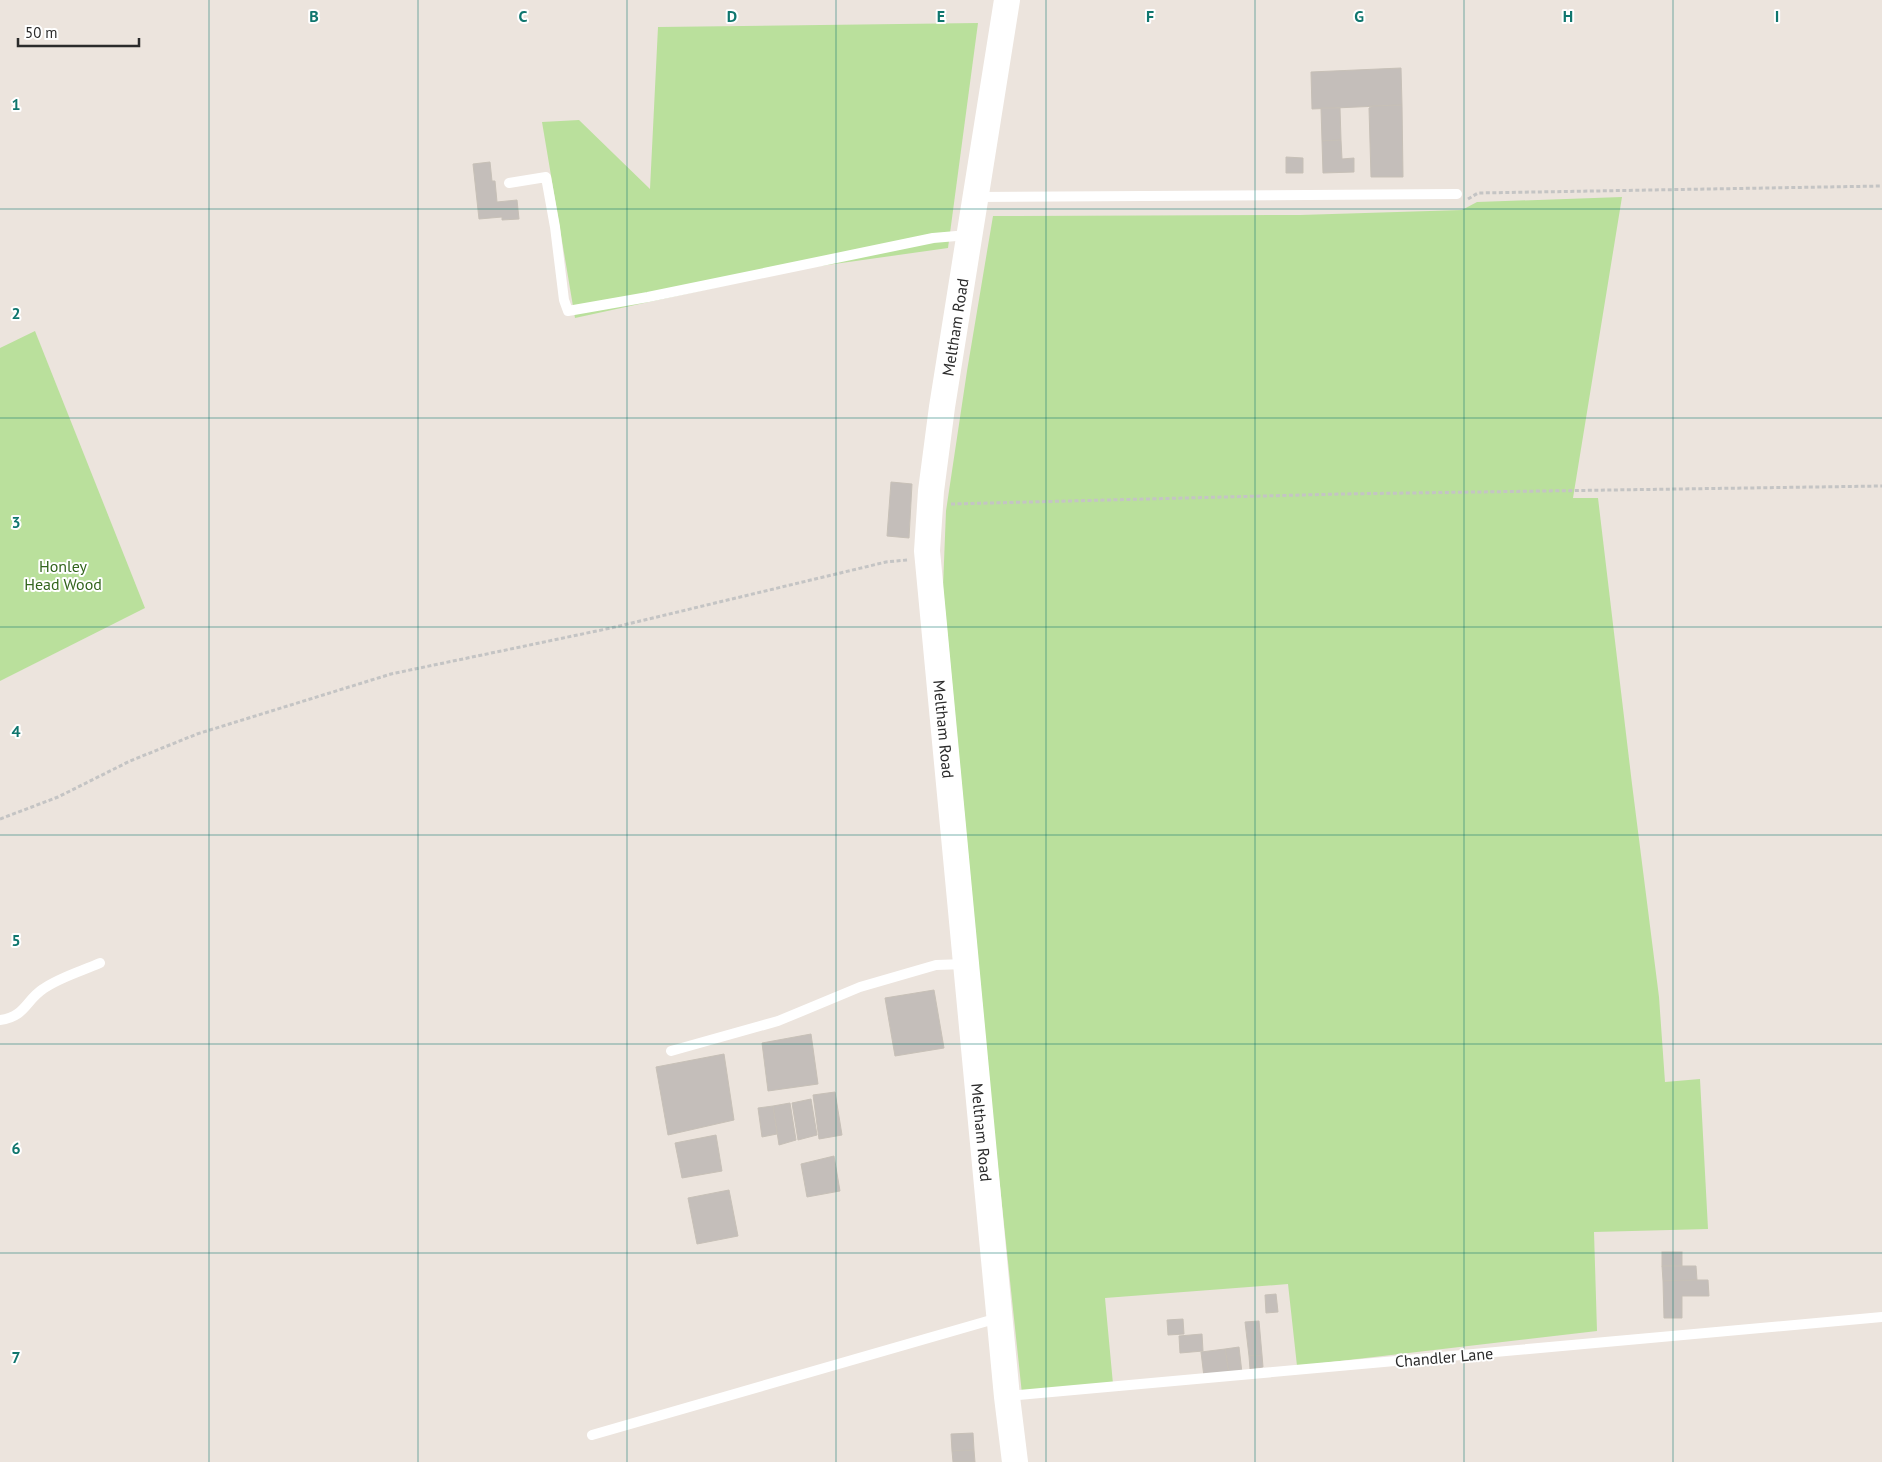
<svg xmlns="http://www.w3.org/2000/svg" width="1882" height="1462" font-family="'PT Sans',sans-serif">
<rect width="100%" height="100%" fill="#ece4dd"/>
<g fill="#bae09c">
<path d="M978,23L948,248L806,268L575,318L542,122L579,120L650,189L658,27Z"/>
<path d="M1622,197L1573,498H1598L1632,784L1659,997L1665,1082L1700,1079L1708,1229L1594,1232L1597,1331L1297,1366L1288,1284L1105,1298L1113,1384L1022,1394L995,1139L943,587L946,511L967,371L993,216L1300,215L1462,210L1477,202Z"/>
<path d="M35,331L145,608L0,681V348Z"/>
</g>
<g fill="#c4beba" stroke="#c7c0b7">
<path d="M1401,68L1402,105L1312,109L1311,72Z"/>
<path d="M1402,105L1403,177H1371L1369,108L1373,106Z"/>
<path d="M1321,108H1340L1341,140L1322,141Z"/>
<path d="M1341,140L1342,159L1354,158V172L1323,173L1322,141Z"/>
<path d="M1286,157L1303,158V173H1286Z"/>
<path d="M490,162L492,181H495L497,202L517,200L519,219L502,220V217L479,219L473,164Z"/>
<path d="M891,482L912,484L909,538L887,536Z"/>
<path d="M934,990L944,1048L895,1056L885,998Z"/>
<path d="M811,1034L818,1084L768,1091L762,1043Z"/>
<path d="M724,1054L734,1120L668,1135L656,1067Z"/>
<path d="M835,1092L842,1135L819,1139L813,1095Z"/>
<path d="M811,1099L817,1135L798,1140L792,1103Z"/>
<path d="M790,1103L796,1140L779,1145L773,1106Z"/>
<path d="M773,1106L777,1134L762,1137L758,1108Z"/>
<path d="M716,1135L722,1171L682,1178L675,1143Z"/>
<path d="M834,1156L840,1191L807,1197L801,1164Z"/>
<path d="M729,1190L738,1236L697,1244L688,1198Z"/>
<rect x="1662" y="1252" width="20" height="14"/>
<path d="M1662,1266H1696L1697,1280L1663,1281Z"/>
<path d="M1697,1280H1708L1709,1296H1682V1318H1664L1663,1281Z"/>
<path d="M1276,1294L1278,1312L1266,1313L1265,1295Z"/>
<path d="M1183,1319L1184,1334L1168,1335L1167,1320Z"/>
<path d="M1259,1321L1262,1355L1249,1356L1245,1322Z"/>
<path d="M1202,1334L1203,1351L1180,1353L1179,1336Z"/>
<path d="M1239,1347L1242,1373L1229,1374L1225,1349Z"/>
<path d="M1225,1349L1229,1374L1204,1377L1201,1352Z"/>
<path d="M1262,1355L1263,1367L1250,1369L1249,1356Z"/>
<path d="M973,1433L974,1450L952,1451L951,1434Z"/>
<path d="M974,1450L975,1462H953L952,1451Z"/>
</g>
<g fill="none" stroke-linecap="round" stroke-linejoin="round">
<g stroke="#c4c4c4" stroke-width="3" stroke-dasharray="4 2.5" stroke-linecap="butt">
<path d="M1468,199L1478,193L1882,186"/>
<path d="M951,504L1341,494L1882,486"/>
<path d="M0,819L58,797L130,761L197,734L391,674L611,628L886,562L907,560"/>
</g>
<g stroke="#fff" stroke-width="10">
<path d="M509,183L546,177L555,227L564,300L568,311L648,297L933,238L968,235"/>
<path d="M976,197L1457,194"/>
<path d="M0,1020C25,1017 26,1000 43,989C60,977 82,971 100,963"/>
<path d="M671,1051L778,1021L860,987L936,965L965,964"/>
<path d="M1008,1396L1882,1317"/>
<path d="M592,1435L998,1318"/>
</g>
<path stroke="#fff" stroke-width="26" id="s1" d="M1007,0L942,407L931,491L927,551L1007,1397L1015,1462"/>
</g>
<path fill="none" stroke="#0f766e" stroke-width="1" stroke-opacity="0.55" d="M209,0V1462M418,0V1462M627,0V1462M836,0V1462M1046,0V1462M1255,0V1462M1464,0V1462M1673,0V1462M0,209H1882M0,418H1882M0,627H1882M0,835H1882M0,1044H1882M0,1253H1882"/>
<g text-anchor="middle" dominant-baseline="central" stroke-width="4" stroke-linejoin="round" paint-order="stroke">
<g font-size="16" fill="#2b2b2b" stroke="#fff">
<text transform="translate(955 327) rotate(-81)">Meltham Road</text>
<text stroke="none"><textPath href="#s1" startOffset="736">Meltham Road</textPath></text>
<text stroke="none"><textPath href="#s1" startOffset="1141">Meltham Road</textPath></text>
<text transform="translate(1444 1357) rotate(-5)">Chandler Lane</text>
</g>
<g font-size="16" fill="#33651d" stroke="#fff">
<text x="63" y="566">Honley<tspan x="63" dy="18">Head Wood</tspan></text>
</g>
</g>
<g font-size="16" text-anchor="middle" font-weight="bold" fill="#0f766e" stroke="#fff" stroke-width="4" stroke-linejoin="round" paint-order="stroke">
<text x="314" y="22">B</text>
<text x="523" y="22">C</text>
<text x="732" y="22">D</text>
<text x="941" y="22">E</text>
<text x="1150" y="22">F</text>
<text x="1359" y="22">G</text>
<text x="1568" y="22">H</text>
<text x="1777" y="22">I</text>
<text x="16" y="110">1</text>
<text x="16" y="319">2</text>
<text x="16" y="528">3</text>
<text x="16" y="737">4</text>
<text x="16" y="946">5</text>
<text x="16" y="1154">6</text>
<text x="16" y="1363">7</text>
</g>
<path d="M18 38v8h121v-8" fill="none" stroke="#2b2b2b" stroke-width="2.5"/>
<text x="25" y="38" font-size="15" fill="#2b2b2b" stroke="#ffffff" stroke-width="4" paint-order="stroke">50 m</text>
</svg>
